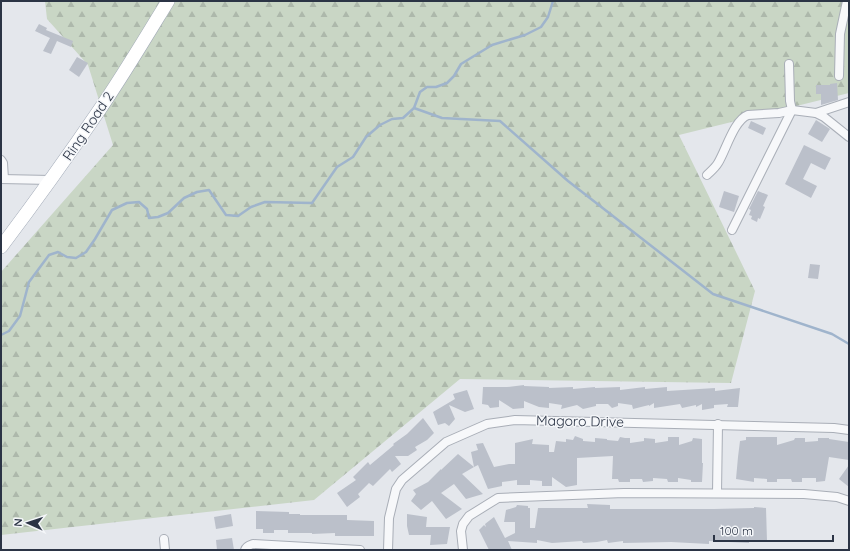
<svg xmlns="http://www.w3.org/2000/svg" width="850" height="551" font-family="Quicksand,sans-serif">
<defs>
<pattern id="forest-firs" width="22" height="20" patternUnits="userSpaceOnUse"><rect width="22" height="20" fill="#c9d6c5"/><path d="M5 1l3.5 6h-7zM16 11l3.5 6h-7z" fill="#adb8ab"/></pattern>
</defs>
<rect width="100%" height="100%" fill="#e4e7ec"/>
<path fill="url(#forest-firs)" d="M45,1H849V93L679,135L755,291L731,383L460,379L314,500L1,535V272L113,145L88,65L47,19Z"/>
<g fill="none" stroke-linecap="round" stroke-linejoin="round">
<g stroke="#9fb4cc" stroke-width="2.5">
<path d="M414,108L442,118L500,121L568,181L713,294L832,334L849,344"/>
<path d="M1,335L9,331L20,316L29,282L49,255L58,252L67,257L76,258L86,252L95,239L112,210L127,203L139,202L147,209L149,218L158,217L168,213L184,198L197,192L209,190L226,215L238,216L251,207L265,202L312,203L337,167L353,157L366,137L380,125L392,119L403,118L414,108L420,92L427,87H436L447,83L454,76L461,64L492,45L525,35L541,27L548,17L553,1"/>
</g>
</g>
<g fill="#bbc0ca">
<path d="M39,24L47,28L46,30L73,41L71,47L57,41L51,54L43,51L50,38L35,31Z"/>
<path d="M77,57L88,63L79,77L69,70Z"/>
<path d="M837,83L838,100L821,105V94H816V85H830V84Z"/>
<path d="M816,120L830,129L822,142L808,134Z"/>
<path d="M751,121L766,128L763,135L748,128Z"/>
<path d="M804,145L831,158L825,170L811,163L803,179L817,186L811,198L785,184Z"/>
<path d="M724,191L739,196L734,212L719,207Z"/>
<path d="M758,191L768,195L763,206L765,207L760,219L758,218L757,222L751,219L752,216L749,215L751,210L749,209Z"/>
<path d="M810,264L820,265L818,279L808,278Z"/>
<path d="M524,385V386L549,387V388L573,387V389L595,387V388L620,387V390L645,387V389L667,387V391L715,388V391L740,388L738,407H727L728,404L714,405V408L702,410V404L696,407V405L682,408L680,404L654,408V403L649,406V405L633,409L632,405L618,403V406L612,408L608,404H596V406L583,409L577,405L561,409L562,405L549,403V408L539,407L524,401V408L513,409L499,400V407L490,408L488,405L482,404L483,387H507Z"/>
<path d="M467,390L474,409L465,412L449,405L455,419L449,426L445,423L438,425L433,412L455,399L453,394Z"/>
<path d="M423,418L434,433L427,440L415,447L417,450L408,456H395L401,464L392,472L390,469L373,486L369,483L358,494L360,497L347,507L337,493L356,480L353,477L368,462L370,465L394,445L393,444L407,434Z"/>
<path d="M575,436L583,439V441L595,442V438L607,439V440L618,441L620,437L625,438H630V443L644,441V438L655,439V443L668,441V437H679V445L692,441L693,438L702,439V463H703L702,482H691V480L678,478V482H668L667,479L653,478V481L643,482L642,479H630V482H619L618,479H612L613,456L577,458V485L566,487L552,477V486H542V481L530,480V485H517V480L502,482V486L488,489L478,465L474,467L471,452L478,450L476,444L483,443L494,467L509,464H515V443L533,439L532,444L549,445V452H554L556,441L566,442V439L573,440Z"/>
<path d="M746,437H777V445L794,440L795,438H805V442L818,441V438H829V439L849,442V460L829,457L825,481L816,482V478H802V482H792L791,479H777V482H767V479L754,478V482L736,479L738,457L740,441L746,440Z"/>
<path d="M458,454L474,467L462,474L483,494L466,499L454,484L441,493L462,509L446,519L432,501L421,510L411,501L416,494L413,490L428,482L441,469V470Z"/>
<path d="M849,465V487L839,479Z"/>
<path d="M587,504L610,505V509H714L754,508V507L766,508L767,541L749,540V543L709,541V544L671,542L623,543V541L608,543L607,540L597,542L583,543L582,541L552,543L537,540V543L508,541L512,550H489L479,530L484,525L486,527L485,524L494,517L505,538L515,533V522H504L506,510L516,507L517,505L528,506V508H530V528H535L538,508H588Z"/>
<path d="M256,511L289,512V514H300V515H347V520L374,521V536H335V533L312,534V533H288V530H274V533H263V529H256Z"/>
<path d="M231,514L233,526L216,529L214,517Z"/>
<path d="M407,514L427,517L426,527H450L447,544L430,545L431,535H409L407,526Z"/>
<path d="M232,538L234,550H217L216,540Z"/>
</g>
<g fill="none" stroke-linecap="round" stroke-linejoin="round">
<defs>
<g id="minor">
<path d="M839,76L840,34L847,1"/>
<path d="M816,113L849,102"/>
<path d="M1,160L3,163L4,179"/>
<path d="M707,175C711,171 715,168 718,163C726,150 734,120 748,115L779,113L792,110L816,113L824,117L849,137"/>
<path d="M1,179L51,180"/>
<path d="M732,230L792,110L790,101L789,64"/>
<path d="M717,493L718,424"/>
<path d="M164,539L165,550"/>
<path d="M245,550C246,546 250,545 253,544L360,550"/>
<path d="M388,550L389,518L396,489L402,480L446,442L487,424L515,420L834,428L849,430"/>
<path d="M463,550L461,531L463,524L469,516L498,498L624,493L804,494L837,497L849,501"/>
</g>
<path id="primary" d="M1,247C35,202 68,156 100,109C124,74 146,37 168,1"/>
</defs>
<use href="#minor" stroke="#a9aeb7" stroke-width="10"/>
<use href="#primary" stroke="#a3abb8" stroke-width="14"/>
<use href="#minor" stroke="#f7f8fa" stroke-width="8"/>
<use href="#primary" stroke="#fff" stroke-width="13"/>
</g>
<g text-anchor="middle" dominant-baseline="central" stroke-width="3" stroke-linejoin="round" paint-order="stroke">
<g font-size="14" fill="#2b3445" stroke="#f4f6f9">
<text transform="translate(88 126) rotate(-56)">Ring Road 2</text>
<text transform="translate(580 421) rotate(1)">Magoro Drive</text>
</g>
</g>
<rect width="850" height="551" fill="none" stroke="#2b3445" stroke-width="4"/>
<g transform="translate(28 523) rotate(273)" stroke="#f4f6f9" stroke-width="3" paint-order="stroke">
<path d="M0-3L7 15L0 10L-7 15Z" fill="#2b3445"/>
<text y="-6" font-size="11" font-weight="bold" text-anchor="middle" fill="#2b3445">N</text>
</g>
<path d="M714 535v6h119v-6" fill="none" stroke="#2b3445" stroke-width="2"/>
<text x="720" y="535" font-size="12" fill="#2b3445" stroke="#f4f6f9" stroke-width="3" paint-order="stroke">100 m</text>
</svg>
